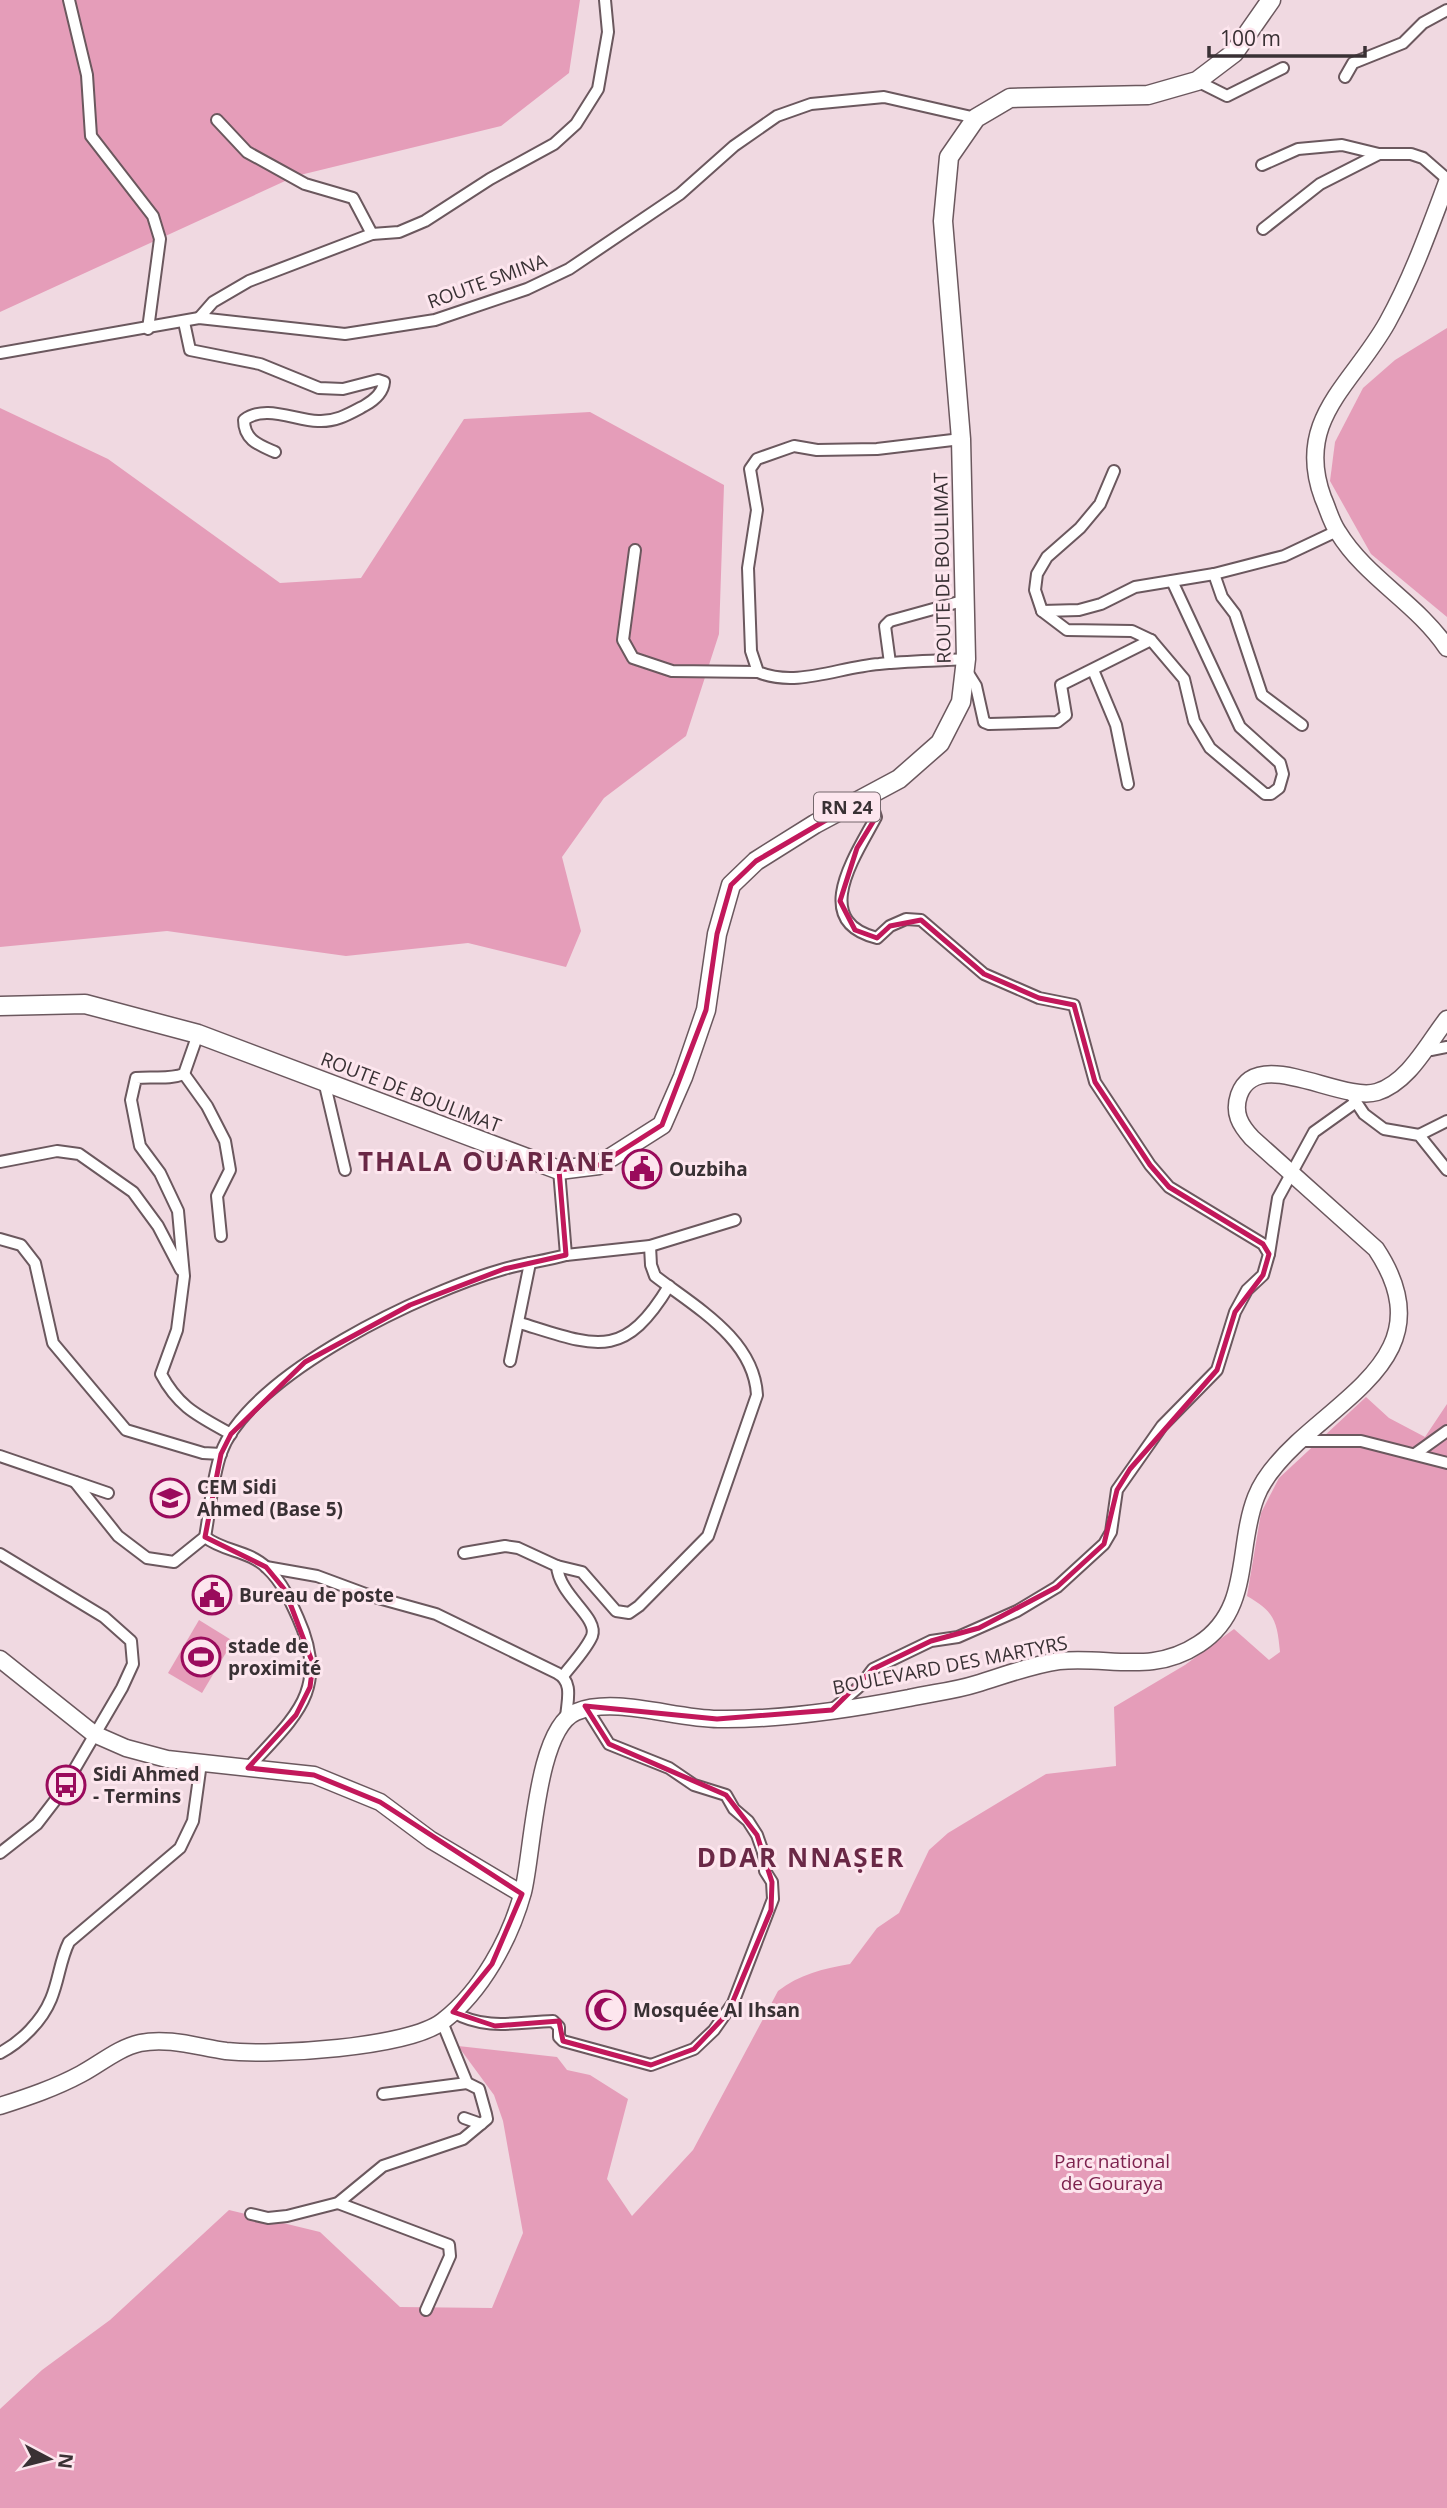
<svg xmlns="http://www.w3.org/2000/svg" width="1447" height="2508" font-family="'Open Sans',sans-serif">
<rect width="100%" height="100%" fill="#f0d9e1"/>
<g fill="#e59db9">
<path d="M0,0H580L569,73L501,126L296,176L0,312Z"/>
<path d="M1447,328V617L1371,554L1330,481L1335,442L1363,388L1395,360Z"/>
<path d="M0,408L108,459L280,583L361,578L464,419L590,412L724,485L719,634L686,736L604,798L562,857L581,931L566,967L468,943L346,956L167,931L0,947Z"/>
<path d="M1366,1397L1389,1418L1425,1437L1447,1404V2508H0V2409L42,2370L110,2320L229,2210L320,2232L400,2307L492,2308L523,2233L503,2121L494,2095L458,2046L557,2057L567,2070L590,2075L628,2099L607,2179L632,2216L693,2150L778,1991C798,1975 825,1968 850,1964L877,1928L899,1913L929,1850L948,1833L1046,1774L1116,1766L1114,1707L1185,1665L1234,1629L1269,1660L1280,1652C1277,1621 1275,1612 1247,1596L1261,1513L1279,1478Z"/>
<path d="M199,1620L233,1641L202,1693L168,1673Z"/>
</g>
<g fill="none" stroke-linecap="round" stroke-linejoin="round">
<defs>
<g id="street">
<path d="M69,0L87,75L91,136L153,216L160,239L148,329"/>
<path d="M1345,77L1353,63L1403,43L1423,23L1447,10"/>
<path d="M1197,81L1227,96L1283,68"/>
<path d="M217,120L247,152L305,184L353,198L372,234"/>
<path d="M1262,165L1298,149L1342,145L1379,154H1411L1423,158L1447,179"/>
<path d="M1263,229L1320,184L1379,154"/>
<path d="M199,318L213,302L249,281L372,234L399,232L425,221L490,179L554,144L576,124L598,89L608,32L605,0"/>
<path d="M184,322L190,350L260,364L319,388L343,389L378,380L384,382C383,393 373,401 364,406C349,414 336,422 318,421C294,420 265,404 244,420C244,440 259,445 275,452"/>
<path d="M0,353L199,318L345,334L435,320L527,289L569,269L680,194L734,146L777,116L811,104L884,97L976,118"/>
<path d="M961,439L877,449L817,450L794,446L757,459L750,469L757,510L748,568L751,651L758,672C796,688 839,667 879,664C908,661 937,661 966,659"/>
<path d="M1114,471L1100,504L1080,528L1047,557L1037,574L1035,590L1042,611L1067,630L1132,631L1151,640L1184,679L1194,721L1210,748L1265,794H1271L1279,788L1283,774L1280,763L1240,727L1172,581"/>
<path d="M635,550L623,640L633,658L672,671L758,672"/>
<path d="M1214,574L1222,597L1235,614L1262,695L1302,725"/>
<path d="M1042,611L1079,610L1101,604L1135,587L1214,574L1284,556L1337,531L1339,533"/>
<path d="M890,663L885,626L890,621L966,600"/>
<path d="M966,670L976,686L984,722L989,724L1057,722L1066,715L1061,685L1151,640"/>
<path d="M1093,670L1116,725L1128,784"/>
<path d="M198,1034L184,1074C168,1080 154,1076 136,1078L131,1100L140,1146L160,1173L178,1211L181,1244L184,1276L177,1330L161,1374C179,1408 199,1416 231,1434"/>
<path d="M1424,1048L1431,1050L1447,1047"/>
<path d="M184,1074L207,1106L225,1141L230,1170L217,1196L221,1236"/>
<path d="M324,1081L345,1170"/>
<path d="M1352,1096L1364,1114L1384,1129L1419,1135L1447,1170"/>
<path d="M1419,1135L1447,1121"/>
<path d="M0,1162L57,1151L79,1154L133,1192L158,1226L181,1270"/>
<path d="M0,1239L21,1245L35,1263L53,1343L126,1430L203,1453L221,1454"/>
<path d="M1269,1254L1278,1198L1314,1132L1356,1102"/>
<path d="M566,1255L650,1246L735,1220"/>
<path d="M520,1323C595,1346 623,1362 669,1286"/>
<path d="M510,1361L530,1263"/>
<path d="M1299,1441H1361L1447,1463"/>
<path d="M1415,1454L1447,1431"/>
<path d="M0,1456L108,1493"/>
<path d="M75,1482L118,1536L147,1558L174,1562L205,1537C210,1510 212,1479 221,1453C249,1374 426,1291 504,1269C524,1263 545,1261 566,1255L559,1170"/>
<path d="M205,1537C224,1552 249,1550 267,1568C282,1582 290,1600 298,1618C331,1691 294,1717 248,1768"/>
<path d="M464,1553L505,1546L518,1548L557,1566L582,1572L616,1611L629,1613L639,1606L708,1536L757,1395C754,1339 695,1307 655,1276L651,1265L650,1246"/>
<path d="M0,1554L104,1617L131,1641L133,1664L122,1688L60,1794L37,1824L0,1853"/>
<path d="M557,1566C559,1596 599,1617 592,1636C586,1650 572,1664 563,1676"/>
<path d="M266,1567L317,1576L371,1596L436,1614L557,1673C574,1682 567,1701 566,1718"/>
<path d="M832,1710L860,1686L873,1669L931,1641L958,1637L1017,1611L1057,1587L1104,1544L1111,1532L1117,1490L1162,1426L1217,1370L1235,1312L1247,1290L1263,1275L1269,1254L1263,1244L1169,1187L1150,1165L1095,1082L1074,1005L1039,998L984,974L921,920L906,919L890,926L877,938C809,921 856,855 876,817L869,795"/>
<path d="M453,2012C486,2031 517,2022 553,2021L559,2027V2037L563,2041L651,2065L694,2049L714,2030L733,2003L773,1899L772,1882L765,1871L763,1852L757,1835L748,1821L734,1809L726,1795L694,1785L669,1768L609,1744L587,1709"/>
<path d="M0,2053C21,2042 42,2021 51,1999C59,1980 60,1960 69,1942L180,1848L193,1821L201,1763"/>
<path d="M383,2094L467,2083"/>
<path d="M464,2118L481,2124"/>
<path d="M338,2203L449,2245L450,2256L426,2310"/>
<path d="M251,2214L268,2218L287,2216L338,2203L383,2166L463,2139L487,2119L486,2114L479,2089L467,2083L442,2022"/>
</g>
<g id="secondary">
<path d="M1447,182C1429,230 1412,278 1387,323C1352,385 1294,420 1323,498C1328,509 1331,522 1338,532C1366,578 1417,603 1447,648"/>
<path d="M0,1659L94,1734L126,1748L167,1759L314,1775L380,1802L431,1840L522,1894"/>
<path d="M0,2106C28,2097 55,2088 81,2074C100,2064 118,2048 140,2043C168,2037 198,2047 226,2051C270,2056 409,2048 443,2021C482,1991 510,1939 523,1892C533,1852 536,1729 576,1712C615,1696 675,1719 718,1719C782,1720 847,1710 909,1698C931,1693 954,1691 976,1684C1003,1676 1030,1665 1059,1661C1110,1656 1152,1675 1199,1644C1252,1610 1236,1548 1256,1497C1264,1476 1281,1458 1297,1443C1359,1386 1439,1344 1376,1249L1252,1138C1240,1125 1233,1113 1239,1095C1257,1045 1341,1103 1377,1092C1409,1082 1428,1043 1447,1019"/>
</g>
<path id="primary" d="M0,1006L85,1004L198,1034L559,1170L599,1165L662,1125L683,1077L706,1010L717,934L731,885L756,861L815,824L899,779L940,743L961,702L966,659L961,439L943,221L949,157L976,118L1010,98L1148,95L1197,81L1234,53L1271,0"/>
</defs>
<use href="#street" stroke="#6b585e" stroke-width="14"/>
<use href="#secondary" stroke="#6b585e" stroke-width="19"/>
<use href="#primary" stroke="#6b585e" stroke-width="21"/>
<use href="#street" stroke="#fff" stroke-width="10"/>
<use href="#secondary" stroke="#fff" stroke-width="16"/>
<use href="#primary" stroke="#fff" stroke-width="18"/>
</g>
<path fill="none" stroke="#c2185b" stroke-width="5" stroke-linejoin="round" d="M869,795L876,817L857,848L840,901L855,930L877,938L890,926L921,920L984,974L1039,998L1074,1005L1095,1082L1150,1165L1169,1187L1263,1244L1269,1254L1263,1275L1235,1312L1217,1370L1130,1469L1117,1490L1104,1544L1057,1587L979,1628L931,1641L873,1669L832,1710L717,1719L585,1706L609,1744L726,1795L757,1835L772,1882L771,1910L728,2013L694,2049L651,2065L563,2041L559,2021L495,2026L453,2012L492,1964L522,1894L380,1802L314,1775L248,1768L296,1715L310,1687L313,1664L285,1590L266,1567L205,1537L221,1454L231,1434L305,1362L410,1305L504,1269L566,1255L559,1170L599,1165L662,1125L706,1010L717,934L731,885L756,861Z"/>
<defs>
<symbol id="civic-ring" viewBox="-11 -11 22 22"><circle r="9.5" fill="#fde6ee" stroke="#9a0b5c" stroke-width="1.5"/><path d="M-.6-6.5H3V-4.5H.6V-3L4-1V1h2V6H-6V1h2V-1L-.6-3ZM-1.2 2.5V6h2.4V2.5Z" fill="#9a0b5c"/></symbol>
<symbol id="school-ring" viewBox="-11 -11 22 22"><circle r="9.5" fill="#fde6ee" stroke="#9a0b5c" stroke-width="1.5"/><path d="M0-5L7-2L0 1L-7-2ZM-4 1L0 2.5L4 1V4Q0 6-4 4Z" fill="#9a0b5c"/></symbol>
<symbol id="stadium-ring" viewBox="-11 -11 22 22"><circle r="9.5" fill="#fde6ee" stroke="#9a0b5c" stroke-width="1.5"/><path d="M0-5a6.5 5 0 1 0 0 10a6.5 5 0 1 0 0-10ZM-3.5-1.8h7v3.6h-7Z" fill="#9a0b5c"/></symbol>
<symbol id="bus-ring" viewBox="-11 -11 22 22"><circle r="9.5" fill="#fde6ee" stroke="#9a0b5c" stroke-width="1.5"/><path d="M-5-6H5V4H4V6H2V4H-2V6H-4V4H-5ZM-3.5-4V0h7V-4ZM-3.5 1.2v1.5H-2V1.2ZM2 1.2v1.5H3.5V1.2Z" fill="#9a0b5c"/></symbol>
<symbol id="mosque-ring" viewBox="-11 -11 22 22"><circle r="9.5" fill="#fde6ee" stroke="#9a0b5c" stroke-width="1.5"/><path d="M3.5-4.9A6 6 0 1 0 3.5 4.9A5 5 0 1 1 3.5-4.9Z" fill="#9a0b5c"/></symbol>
</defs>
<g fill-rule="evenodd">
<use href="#civic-ring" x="620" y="1147" width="44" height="44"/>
<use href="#school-ring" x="148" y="1476" width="44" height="44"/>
<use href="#civic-ring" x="190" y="1573" width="44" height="44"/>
<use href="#stadium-ring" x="179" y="1635" width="44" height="44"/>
<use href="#bus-ring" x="44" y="1763" width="44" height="44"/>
<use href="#mosque-ring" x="584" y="1988" width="44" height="44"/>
</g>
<g text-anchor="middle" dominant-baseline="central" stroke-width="6" stroke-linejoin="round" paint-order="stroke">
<rect fill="#fde6ee" stroke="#74676c" stroke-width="2" x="814" y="792.5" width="66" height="29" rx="5"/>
<g font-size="18" font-weight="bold" fill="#393134">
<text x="847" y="807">RN 24</text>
</g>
<g font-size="19" fill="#393134" stroke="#fde6ee">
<text transform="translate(487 281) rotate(-20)">ROUTE SMINA</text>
<text transform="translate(942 568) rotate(-91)">ROUTE DE BOULIMAT</text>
<text transform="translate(411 1092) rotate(21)">ROUTE DE BOULIMAT</text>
<text transform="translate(950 1665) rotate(-11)">BOULEVARD DES MARTYRS</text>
</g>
<g font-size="19" font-weight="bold" fill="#393134" stroke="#fde6ee" text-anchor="start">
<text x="669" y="1169">Ouzbiha</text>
<text x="197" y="1487">CEM Sidi<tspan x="197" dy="22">Ahmed (Base 5)</tspan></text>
<text x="239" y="1595">Bureau de poste</text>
<text x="228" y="1646">stade de<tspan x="228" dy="22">proximité</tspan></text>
<text x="93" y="1774">Sidi Ahmed<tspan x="93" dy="22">- Termins</tspan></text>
<text x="633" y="2010">Mosquée Al Ihsan</text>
</g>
<g font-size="19" fill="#7d224e" stroke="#fde6ee">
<text x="1112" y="2161">Parc national<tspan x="1112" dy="22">de Gouraya</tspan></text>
</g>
<g font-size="26" font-weight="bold" letter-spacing="2" fill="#6a2846" stroke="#fde6ee">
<text x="487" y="1161">THALA OUARIANE</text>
<text x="801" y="1857">DDAR NNAṢER</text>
</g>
</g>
<g transform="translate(49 2459) rotate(97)" stroke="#fde6ee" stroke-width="5" paint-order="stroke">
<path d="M0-5L12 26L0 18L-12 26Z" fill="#393134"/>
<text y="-10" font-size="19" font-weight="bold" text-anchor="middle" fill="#393134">N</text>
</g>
<path d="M1209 46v10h156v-10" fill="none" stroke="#393134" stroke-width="3.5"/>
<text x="1220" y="46" font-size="21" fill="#393134" stroke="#fde6ee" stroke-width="5" paint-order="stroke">100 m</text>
</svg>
